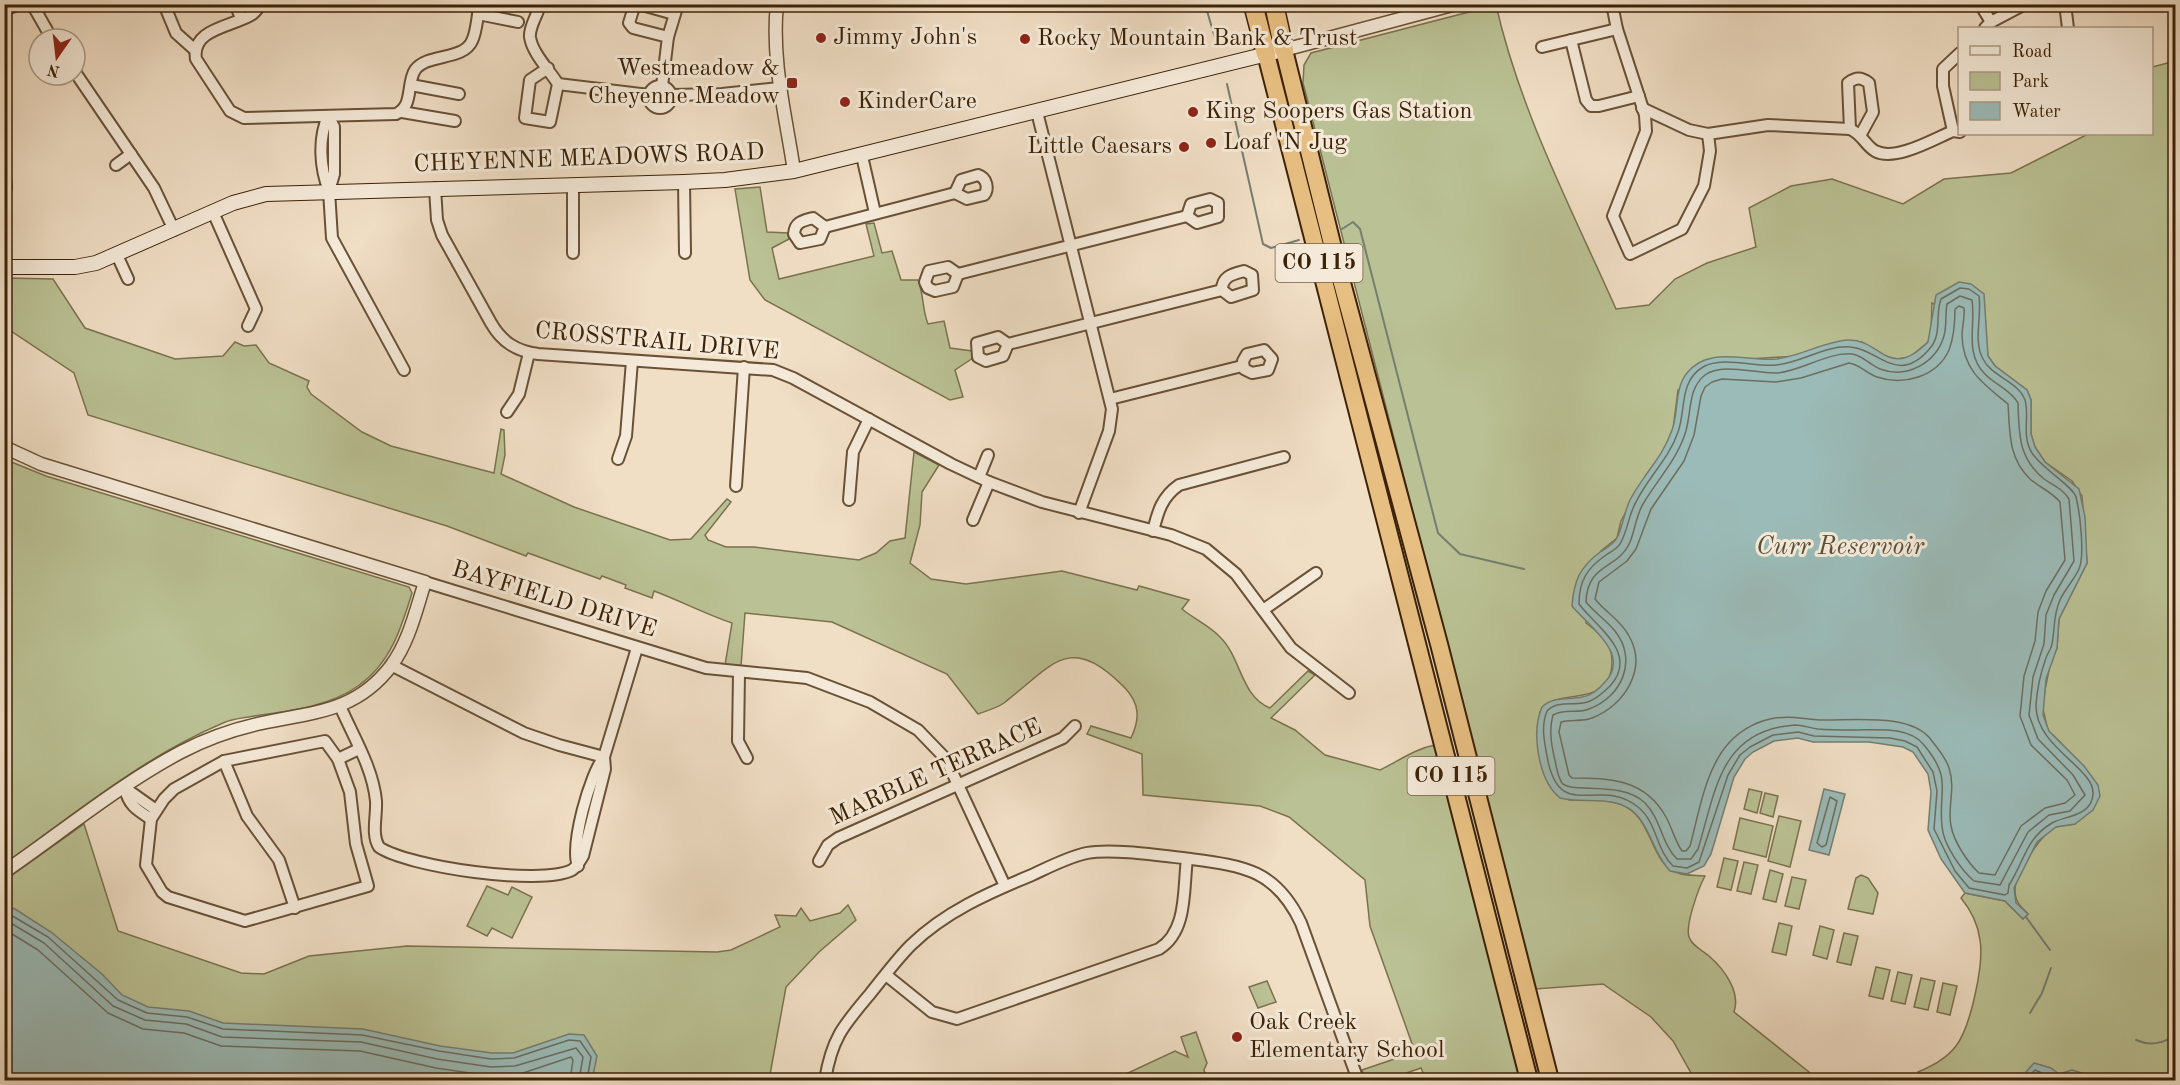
<svg xmlns="http://www.w3.org/2000/svg" width="2180" height="1085" font-family="'Old Standard TT',serif">
<rect width="100%" height="100%" fill="#f0dec5"/>
<filter id="stains"><feTurbulence type="fractalNoise" baseFrequency=".00333" numOctaves="4"/><feColorMatrix values="0 0 0 0 .2 0 0 0 0 .09 0 0 0 0 .02 0 0 0 .5 -.17"/></filter>
<radialGradient id="worn" r=".72"><stop offset=".6" stop-color="#630" stop-opacity="0"/><stop offset="1" stop-color="#630" stop-opacity=".3"/></radialGradient>
<g fill="#bac194" stroke="#7b724d" stroke-width="1.5">
<path d="M1496,5C1520,111 1572,210 1616,309L1649,305L1675,279L1707,263L1756,247L1749,208L1791,186L1832,179L1903,204L1944,179L2011,173L2088,134H2152V67L2175,61V1080H1922L1918,1072C1932,1066 1946,1059 1956,1046C1971,1026 1984,964 1980,940C1978,925 1971,910 1961,898L1965,893L2005,901L2023,919L2028,914C2021,907 2015,902 2015,891C2014,876 2041,833 2056,827C2062,825 2069,825 2075,824L2061,743L2048,731L2042,705L2051,660L2057,648L2059,619L2087,563L2082,496L2072,481L2045,462L2035,447L2031,434V400L2027,390L1995,366L1988,356L1985,334L1932,303L1931,331L1928,342L1910,357L1897,359L1884,356L1862,342L1818,347L1798,356L1750,359L1678,390L1673,429L1663,452L1646,475L1621,521L1617,538L1601,551L1586,623C1599,633 1612,643 1612,660C1613,713 1553,684 1540,712L1569,800C1585,801 1604,798 1620,804C1654,816 1649,864 1678,873C1686,876 1697,875 1705,876C1699,887 1685,925 1689,937C1692,946 1702,950 1709,956C1724,969 1741,992 1734,1012L1819,1080H1695L1673,1041L1651,1017L1603,984L1535,989L1303,83L1304,65L1311,53Z"/>
<path d="M760,187L767,232L788,233L789,239L772,248L779,279L874,256L866,224L874,223L882,253L892,251L901,280H918C924,295 922,309 928,324L944,321L950,348L972,351L973,358L955,370L963,397L950,400L765,300L750,280L735,189Z"/>
<path d="M5,278L53,279L85,328L175,359L223,356L235,342L244,346L256,345L269,363L309,381L307,387L311,394L362,432L391,446L494,473L501,429L504,430L505,455L501,474L574,507L670,540L691,539L727,499L731,502L705,535L708,540L726,547H754L859,560L876,553L890,541L905,538L914,452L939,465L922,492L920,525L910,563L931,579L966,584L1062,571L1137,590L1139,586L1189,600L1182,609C1194,619 1210,626 1220,637C1241,657 1241,697 1270,708L1308,671L1315,675L1271,718L1295,730L1325,755L1380,770C1399,761 1414,749 1435,745L1520,1080H1426L1421,1068L1386,1080H1366L1362,1070L1415,1052L1370,926L1365,880L1289,817L1260,806L1143,795L1142,754L1087,734L1091,726L1131,738C1140,719 1140,704 1125,688C1069,631 1053,665 1004,703C997,708 986,711 978,714L947,674L832,622L745,613L741,666L725,665L732,623C705,614 681,601 654,591L652,598L625,588L626,585L602,576L600,579L528,553L526,556L447,526L88,415L74,373L5,327Z"/>
<path d="M4,459L46,476L409,587L412,593C401,629 390,664 358,686C328,707 289,711 254,716C244,718 233,718 223,723C143,757 75,813 5,864Z"/>
<path d="M1749,789L1762,792L1757,813L1744,809Z"/>
<path d="M1765,793L1778,796L1773,817L1760,813Z"/>
<path d="M1779,816L1801,821L1790,867L1768,861Z"/>
<path d="M1740,818L1773,826L1766,857L1733,849Z"/>
<path d="M84,824L118,931L241,973L264,974L309,956L407,946L717,952L731,950L780,927L775,915L796,916L801,908L810,921L840,913L848,905L856,920L819,952L786,987L769,1080H5L4,881Z"/>
<path d="M1724,858L1738,861L1731,890L1717,887Z"/>
<path d="M1744,862L1758,865L1751,894L1737,891Z"/>
<path d="M1770,870L1783,874L1776,902L1763,899Z"/>
<path d="M1861,875L1868,878L1878,893L1873,914L1848,909L1856,878Z"/>
<path d="M1792,877L1806,880L1799,909L1785,906Z"/>
<path d="M487,886L508,895L512,887L532,897L512,938L492,928L487,936L467,926Z"/>
<path d="M1779,923L1792,926L1786,955L1772,952Z"/>
<path d="M1820,926L1834,930L1827,959L1813,955Z"/>
<path d="M1844,933L1858,936L1851,965L1837,962Z"/>
<path d="M1876,967L1890,970L1883,999L1869,996Z"/>
<path d="M1898,972L1912,975L1905,1004L1891,1001Z"/>
<path d="M1921,978L1935,981L1928,1010L1914,1007Z"/>
<path d="M1267,981L1276,1002L1258,1008L1249,987Z"/>
<path d="M1943,983L1957,986L1950,1015L1937,1012Z"/>
<path d="M1196,1032L1207,1063L1204,1070L1207,1080H1113L1175,1051L1188,1057L1181,1037Z"/>
</g>
<g fill="#9bbbb8" stroke="#757e71" stroke-width="1.5">
<path d="M1959,282L1971,284L1984,294L1988,356L1995,366L2027,390L2031,400V434L2035,447L2045,462L2079,489L2085,517L2087,563L2059,619L2057,648L2046,679L2043,715L2049,731L2084,766L2098,785L2100,796L2093,810L2075,824L2056,827L2037,842L2014,888L2016,903L2028,914L2023,919L2005,901L1965,893L1941,859L1928,830L1931,792L1928,774L1913,752L1903,747L1869,742H1813L1798,738L1774,741L1753,752L1745,759L1734,777L1711,854L1704,866L1687,874L1670,871C1649,850 1650,811 1616,803C1598,798 1578,803 1560,798C1538,780 1531,732 1542,707C1554,696 1567,700 1582,697C1591,696 1599,689 1605,682C1632,654 1587,625 1572,606C1574,581 1579,568 1600,552C1606,548 1613,545 1617,538C1623,526 1624,512 1630,500C1643,475 1663,457 1672,430C1679,412 1674,389 1687,373C1709,345 1747,362 1777,359C1801,356 1823,342 1847,340C1881,338 1888,382 1928,342L1936,295Z"/>
<path d="M1824,789L1845,794L1829,855L1809,850Z"/>
<path d="M4,906L15,909L51,932L102,974L122,995L148,1007L189,1011L223,1023L363,1029L440,1046L492,1053H513L569,1034L584,1035L597,1056L592,1080H5Z"/>
<path d="M2034,1063L2051,1068L2059,1074L2072,1070L2105,1080H2028L2026,1072Z"/>
</g>
<g fill="none" stroke-linecap="round" stroke-linejoin="round">
<g stroke="#6c6e5f" stroke-width="1.5">
<path d="M1960,288L1969,289L1979,296C1982,316 1973,341 1983,359C1991,376 2019,382 2025,400C2030,417 2021,435 2032,453C2042,469 2073,486 2076,497C2080,513 2085,555 2079,569C2074,580 2065,589 2060,600C2053,615 2055,629 2052,644C2051,650 2046,655 2045,661C2040,675 2037,691 2036,705C2035,747 2095,768 2093,794C2092,817 2063,816 2052,823C2026,838 2024,862 2009,885L2008,893L2005,895L1969,888L1955,871L1934,829L1937,791L1933,772L1917,747L1905,741L1890,738L1814,736L1798,732L1773,735L1750,747L1740,755L1728,775L1699,862L1687,868L1673,866C1656,850 1657,822 1638,807C1599,775 1559,825 1547,756C1544,740 1541,726 1547,711C1556,701 1571,705 1583,703C1593,702 1603,693 1610,686C1640,653 1595,626 1579,604C1579,581 1587,568 1606,555C1612,551 1619,548 1622,540C1628,528 1629,514 1636,502C1648,477 1669,459 1678,432C1686,410 1679,381 1703,367C1723,356 1754,367 1776,365C1801,363 1825,345 1850,347C1878,348 1898,388 1931,347C1942,333 1935,314 1941,299Z"/>
<path d="M1960,296L1972,300C1976,326 1964,353 1985,374C1994,384 2011,390 2018,403C2019,433 2018,458 2044,479C2053,485 2063,489 2069,499L2074,561L2054,595L2046,615L2044,644L2033,677L2029,715L2038,739L2073,775L2085,795L2070,811L2049,815L2028,832L2000,885L1974,881C1961,870 1943,844 1942,826C1938,789 1953,780 1924,745C1909,726 1876,730 1854,730C1842,730 1830,730 1818,729C1810,728 1803,725 1795,725C1720,730 1716,790 1698,849L1691,859H1677C1662,845 1661,819 1645,803C1622,780 1571,794 1562,783C1557,776 1556,764 1554,756C1551,742 1549,729 1553,715C1564,708 1578,714 1589,709C1622,697 1638,660 1615,631C1606,620 1595,613 1586,602C1587,563 1618,570 1630,542C1635,530 1636,516 1643,504C1657,480 1676,461 1685,434C1692,414 1687,389 1705,375C1722,362 1756,374 1777,373C1802,371 1827,352 1852,354C1862,355 1870,365 1880,369C1907,379 1936,363 1944,336C1947,325 1945,314 1947,304Z"/>
<path d="M1959,306L1964,308C1965,317 1962,327 1962,336C1963,371 1984,384 2008,404C2010,432 2008,458 2030,479C2039,487 2052,492 2060,502L2065,560L2046,591L2038,612L2035,641L2024,676L2020,716L2031,745L2067,780L2075,795L2065,803L2045,808L2021,826L1995,875L1979,873C1968,863 1954,842 1951,826C1947,807 1956,789 1949,768C1946,758 1938,749 1932,741C1912,712 1851,721 1820,720C1801,719 1790,715 1770,719C1755,722 1738,732 1728,744C1705,770 1699,813 1690,846L1686,851H1682C1675,841 1672,828 1666,817C1645,779 1610,778 1572,778L1569,775L1559,732L1561,722C1570,719 1582,722 1592,718C1624,706 1648,669 1629,636C1621,620 1606,613 1595,599L1599,582L1627,561L1636,549L1651,509L1684,461L1694,435L1701,396L1705,387L1712,382L1722,379L1776,382L1801,378L1849,363C1859,364 1867,374 1877,377C1903,386 1937,377 1949,350C1954,337 1955,323 1955,309Z"/>
<path d="M1830,797L1837,801L1826,845L1822,847L1817,843Z"/>
<path d="M4,911L48,937L118,1000L147,1013L187,1017L223,1029L362,1035L439,1051L491,1059L514,1058L569,1040L580,1041L591,1057L587,1080"/>
<path d="M4,919L44,943L113,1006L145,1020L186,1024L222,1037L361,1042L437,1059L491,1067L515,1066L576,1048L583,1057L579,1080"/>
<path d="M4,929L38,950L108,1013L143,1029L184,1033L221,1046L360,1051L436,1068L490,1076L517,1075L571,1057L573,1060L570,1080"/>
<path d="M2033,1080L2032,1073L2035,1070L2058,1080L2073,1076L2085,1080"/>
</g>
<g stroke="#757e71" stroke-width="2">
<path d="M1205,4L1217,45"/>
<path d="M1227,84L1263,244L1271,248L1299,240"/>
<path d="M1342,229L1353,222L1360,229L1438,533L1460,554L1524,569"/>
<path d="M2026,917L2050,950"/>
<path d="M2030,1013L2042,993L2051,968"/>
<path d="M2136,1040C2150,1046 2162,1044 2176,1035"/>
</g>
<defs>
<g id="minor">
<path d="M32,4L52,39"/>
<path d="M164,4L176,33L195,50"/>
<path d="M235,4L241,18"/>
<path d="M261,4C258,8 255,13 251,15C231,27 191,29 196,59L230,111L244,118L396,114C414,106 406,84 415,70C427,53 463,61 472,41C477,31 477,16 480,4"/>
<path d="M540,4C538,15 529,26 530,37C532,53 550,71 558,84L550,122L525,118L530,80L548,68"/>
<path d="M1612,4L1617,29L1645,115L1646,131L1613,216L1630,254L1682,229L1704,186L1710,151L1708,134L1768,125L1850,129C1863,135 1865,145 1875,151C1895,162 1934,139 1953,131L1960,132"/>
<path d="M1980,4L1991,22"/>
<path d="M2065,4L2068,28"/>
<path d="M4,10L20,4"/>
<path d="M478,14L518,22"/>
<path d="M1985,28L1991,22L2025,4"/>
<path d="M668,37L633,28L629,23L634,7L642,5L674,14"/>
<path d="M1571,40L1586,100L1591,106H1599L1639,96"/>
<path d="M1542,47L1617,29"/>
<path d="M75,72L154,188L174,230"/>
<path d="M558,84L649,95"/>
<path d="M411,85L459,94"/>
<path d="M662,86L668,37L678,4"/>
<circle cx="660" cy="97" r="11"/>
<path d="M671,95L722,94L779,88"/>
<path d="M1642,108L1689,130L1708,134"/>
<path d="M402,112L455,121"/>
<path d="M1037,112L1112,409L1109,431L1079,513"/>
<path d="M1850,129L1848,83C1856,77 1861,77 1869,83L1873,112L1861,134"/>
<path d="M1953,131L1943,86V69L1960,53"/>
<path d="M862,156L875,213"/>
<path d="M116,165L131,154"/>
<path d="M4,168L6,188"/>
<path d="M978,175C987,178 989,189 984,195L967,199L955,193L961,180Z"/>
<path d="M684,182L685,253"/>
<path d="M435,188L437,220L442,235L491,323C502,342 516,351 538,354L773,370L793,378L951,464L989,482L1042,502L1171,535L1206,549L1236,574L1291,648L1349,693"/>
<path d="M329,191C320,168 318,139 328,116L334,127V174L329,191L332,238L404,370"/>
<path d="M1210,199L1218,203V217L1197,223L1187,216L1191,204Z"/>
<path d="M213,212L256,309L248,326"/>
<path d="M813,218L825,227L820,239L800,243L794,234C795,222 802,221 813,218Z"/>
<path d="M825,227L955,193"/>
<path d="M573,253V185"/>
<path d="M117,255L128,279"/>
<path d="M948,267L958,274L953,287L935,291L928,288L925,282L929,271Z"/>
<path d="M1244,271L1252,275L1253,290L1231,297L1222,290C1222,276 1233,274 1244,271Z"/>
<path d="M958,274L1187,216"/>
<path d="M998,337L1008,344L1003,356L986,361L978,357L977,343Z"/>
<path d="M1008,344L1222,290"/>
<path d="M1264,350L1272,359L1268,370L1252,373L1244,369L1243,361L1247,354Z"/>
<path d="M1110,399L1242,366"/>
<path d="M507,412L519,394L529,353"/>
<path d="M618,459L626,436L632,361"/>
<path d="M979,477L988,455"/>
<path d="M736,486L744,367"/>
<path d="M849,500L853,452L869,419"/>
<path d="M973,520L989,482"/>
<path d="M1153,531C1158,511 1162,497 1179,485L1284,457"/>
<path d="M425,582L706,668L807,678L870,702L918,730L946,759L1005,886"/>
<path d="M1263,610L1316,573"/>
<path d="M391,665L524,733L559,745L604,757"/>
<path d="M739,673L738,741L747,758"/>
<path d="M340,706C353,736 373,768 376,801C377,816 371,834 379,847C408,867 541,886 572,870C577,867 580,861 583,856L605,769L604,757L637,648"/>
<path d="M325,741L338,759L350,792L356,844L368,886L245,921L168,897L162,892L146,865L151,819L164,799L174,789L224,761Z"/>
<path d="M338,759L359,749"/>
<path d="M224,761L247,816L279,860L295,908"/>
<path d="M125,788C128,805 137,810 151,819"/>
<path d="M125,788L156,810"/>
<path d="M819,861L828,845L838,838L1063,738L1075,726"/>
<path d="M578,866C570,845 590,774 604,757"/>
<path d="M886,975L932,1012L957,1019L1159,949C1188,931 1183,889 1187,859"/>
<path d="M825,1080C832,1038 843,1026 870,994C883,978 896,960 911,945C945,912 988,893 1032,875C1049,867 1068,857 1087,853C1112,848 1164,856 1191,859C1244,866 1276,870 1301,923L1358,1080"/>
</g>
<g id="tertiary">
<path d="M777,4C771,61 786,116 794,171"/>
<path d="M1284,50L1456,4"/>
<path d="M4,447L41,464L425,582C416,610 409,642 391,666C356,712 313,712 262,723C234,729 206,739 181,752C119,785 62,832 4,872"/>
</g>
<path id="secondary" d="M4,267H75L96,263L233,203L266,194L684,182L725,180L794,171L1275,52"/>
<g id="trunk">
<path d="M1284,50L1338,268L1439,644L1550,1080"/>
<path d="M1266,54C1354,396 1440,739 1529,1080"/>
</g>
<g id="motorway">
<path d="M1253,4L1266,54"/>
<path d="M1274,4L1284,50"/>
</g>
</defs>
<use href="#minor" stroke="#695136" stroke-width="14"/>
<use href="#tertiary" stroke="#695136" stroke-width="15"/>
<use href="#secondary" stroke="#3c2206" stroke-width="16"/>
<use href="#trunk" stroke="#3c2206" stroke-width="20"/>
<use href="#motorway" stroke="#3c2206" stroke-width="21"/>
<use href="#minor" stroke="#f5ead9" stroke-width="10"/>
<use href="#tertiary" stroke="#f5ead9" stroke-width="12"/>
<use href="#secondary" stroke="#f5ead9" stroke-width="14"/>
<use href="#trunk" stroke="#e8bf82" stroke-width="16"/>
<use href="#motorway" stroke="#e8bf82" stroke-width="18"/>
</g>
<g fill="#8f2418" stroke="#f5ead9" stroke-width="2">
<circle cx="821" cy="38" r="6"/>
<circle cx="1025" cy="39" r="6"/>
<rect x="786" y="77" width="12" height="12" rx="3"/>
<circle cx="845" cy="102" r="6"/>
<circle cx="1193" cy="112" r="6"/>
<circle cx="1211" cy="143" r="6"/>
<circle cx="1184" cy="147" r="6"/>
<circle cx="1237" cy="1037" r="6"/>
</g>
<g text-anchor="middle" dominant-baseline="central" stroke-width="6" stroke-linejoin="round" paint-order="stroke">
<g fill="#f5ead9" stroke="#745e45" stroke-width="1.5">
<rect x="1275.5" y="244" width="87" height="38" rx="4.5"/>
<rect x="1407.5" y="757" width="87" height="38" rx="4.5"/>
</g>
<g font-size="22" font-weight="bold" fill="#3c2206">
<text x="1319" y="263">CO 115</text>
<text x="1451" y="776">CO 115</text>
</g>
<g font-size="24" fill="#3c2206" stroke="#f5ead9" text-anchor="start">
<text x="833" y="38">Jimmy John's</text>
<text x="1037" y="39">Rocky Mountain Bank &amp; Trust</text>
<text x="780" y="69" text-anchor="end">Westmeadow &amp;<tspan x="780" dy="28">Cheyenne Meadow</tspan></text>
<text x="857" y="102">KinderCare</text>
<text x="1205" y="112">King Soopers Gas Station</text>
<text x="1223" y="143">Loaf 'N Jug</text>
<text x="1172" y="147" text-anchor="end">Little Caesars</text>
<text x="1249" y="1023">Oak Creek<tspan x="1249" dy="28">Elementary School</tspan></text>
</g>
<g font-size="24" fill="#3c2206" stroke="#f5ead9">
<text transform="translate(589 159) rotate(-2)">CHEYENNE MEADOWS ROAD</text>
<text transform="translate(657 342) rotate(5)">CROSSTRAIL DRIVE</text>
<text transform="translate(554 600) rotate(17)">BAYFIELD DRIVE</text>
<text transform="translate(936 773) rotate(-24)">MARBLE TERRACE</text>
</g>
<g font-size="26" font-style="italic" fill="#58503b" stroke="#f5ead9">
<text x="1840" y="547">Curr Reservoir</text>
</g>
</g>
<rect width="2180" height="1085" fill="none" stroke="#f0dec5" stroke-width="24"/>
<rect x="6" y="6" width="2168" height="1073" fill="none" stroke="#3c2206" stroke-width="3"/>
<rect x="12" y="12" width="2156" height="1061" fill="none" stroke="#3c2206" stroke-width="1.5"/>
<rect x="1958" y="27" width="195" height="108" fill="#f5ead9" stroke="#ab9a85" stroke-width="1.5"/>
<rect x="1970" y="46" width="30" height="9" fill="#f5ead9" stroke="#ab9a85" stroke-width="1.5"/>
<text x="2012" y="57" font-size="18" fill="#3c2206">Road</text>
<rect x="1970" y="72" width="30" height="18" fill="#bac194" stroke="#ab9a85" stroke-width="1.5"/>
<text x="2012" y="87" font-size="18" fill="#3c2206">Park</text>
<rect x="1970" y="102" width="30" height="18" fill="#9bbbb8" stroke="#ab9a85" stroke-width="1.5"/>
<text x="2012" y="117" font-size="18" fill="#3c2206">Water</text>
<g transform="translate(57 57) rotate(194)"><circle r="28" fill="#f5ead9" stroke="#ab9a85" stroke-width="1.5"/>
<path d="M0-4.5L10 22L0 15L-10 22Z" fill="#8f2418"/>
<text y="-9" font-size="16" font-weight="bold" text-anchor="middle" fill="#3c2206">N</text>
</g>
<rect width="100%" height="100%" filter="url(#stains)"/>
<rect width="100%" height="100%" fill="url(#worn)"/>
</svg>
